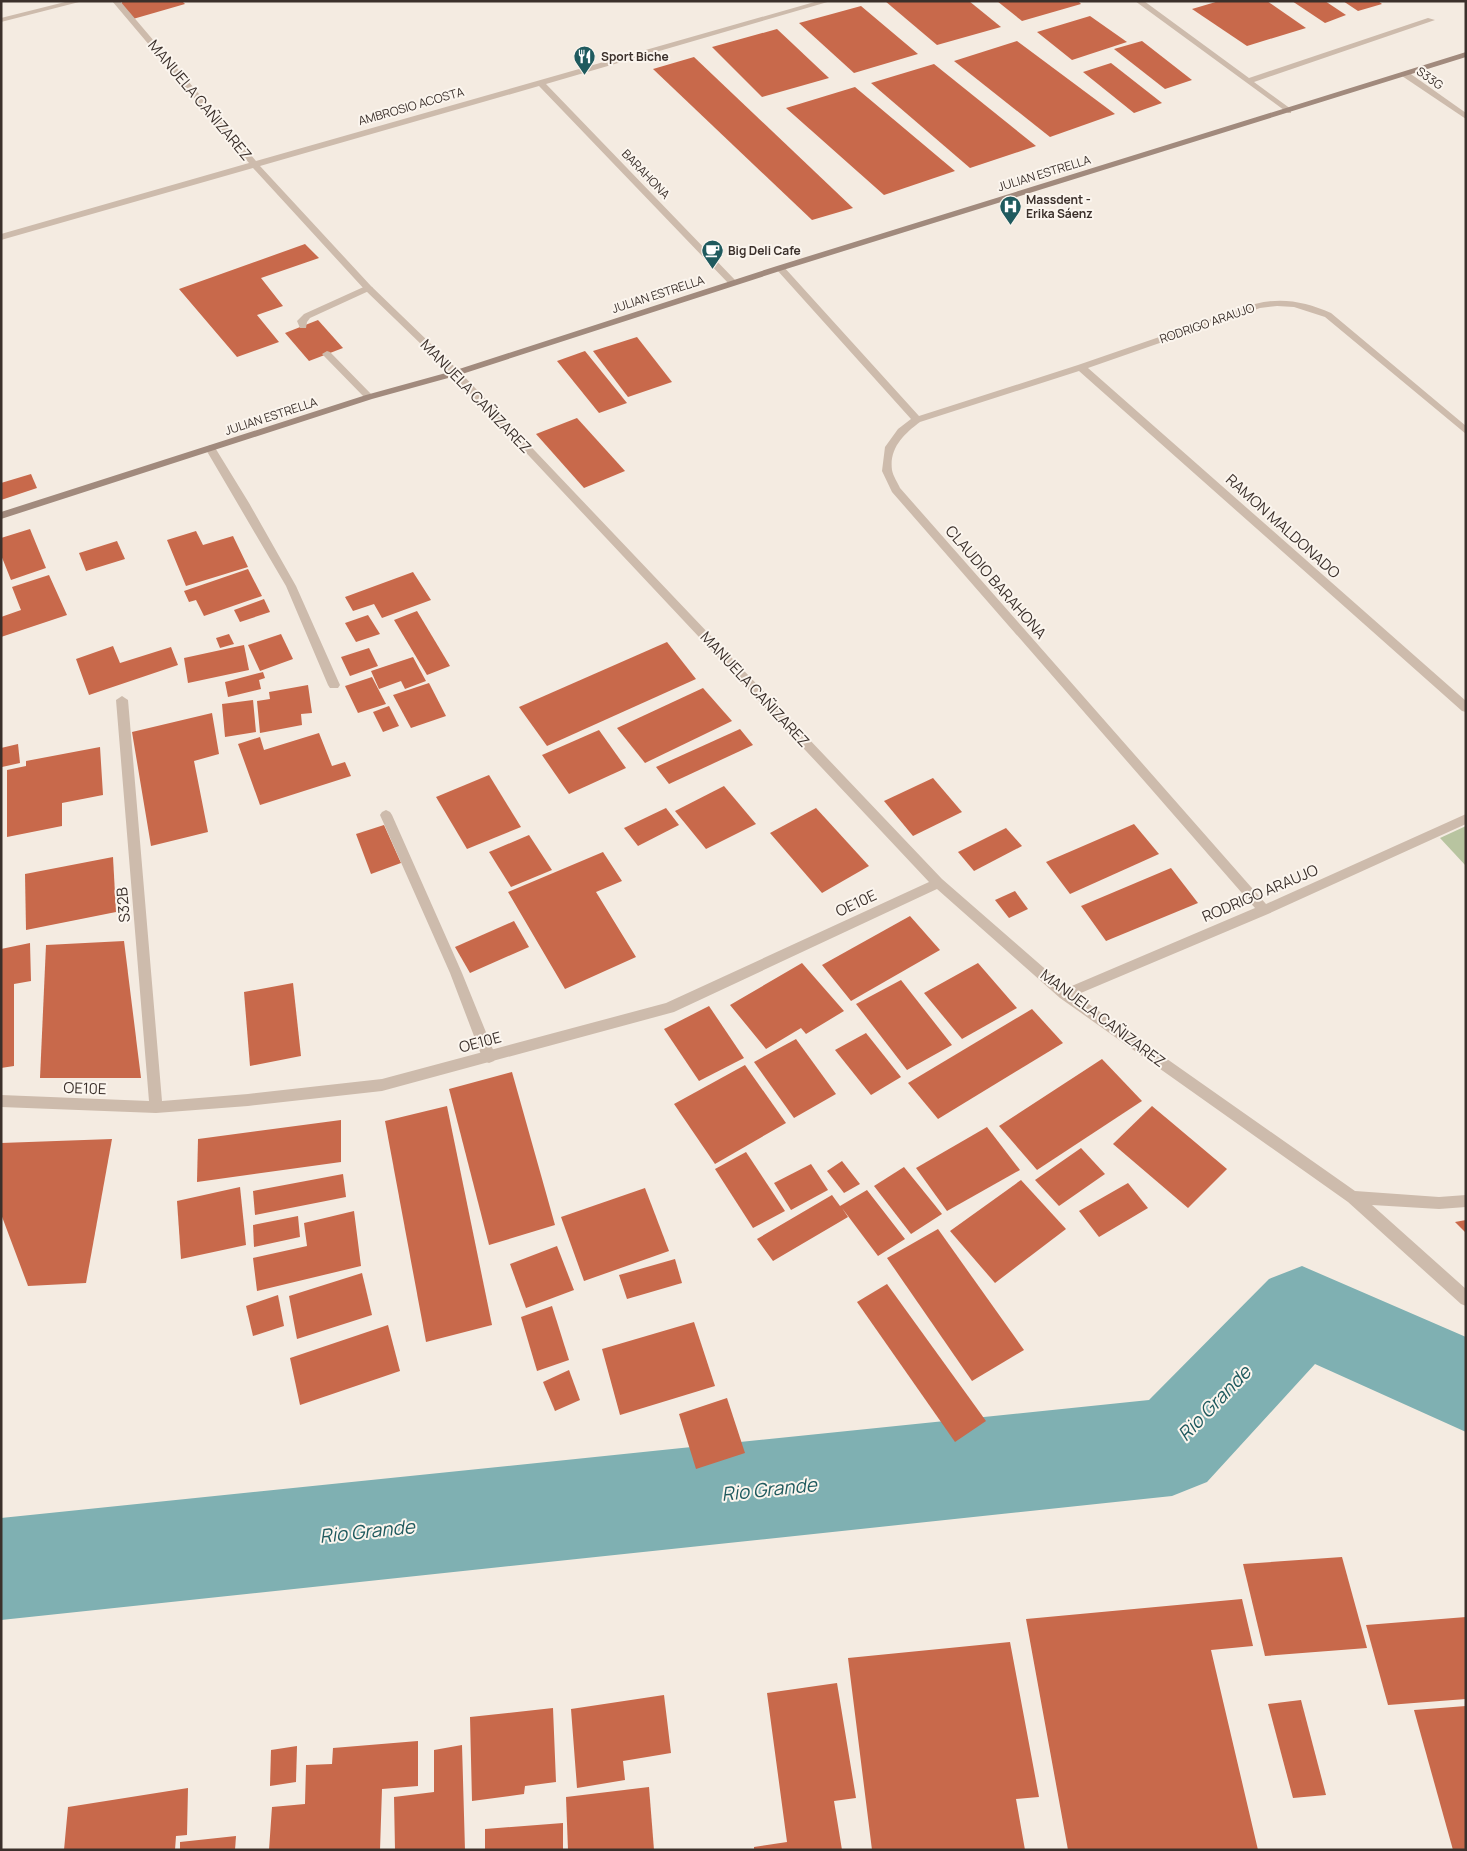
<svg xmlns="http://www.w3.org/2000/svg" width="1467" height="1851" font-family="Manrope,sans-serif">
<rect width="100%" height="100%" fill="#f4ebe1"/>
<path fill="#b8c4a0" d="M1466,826V866L1440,838Z"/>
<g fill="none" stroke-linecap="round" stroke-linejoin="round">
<path fill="#7fb0b2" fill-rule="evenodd" d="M1302,1266L1466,1337V1432L1315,1364L1207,1482L1172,1496L1,1620V1518L1149,1400L1269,1279Z"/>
</g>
<g fill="#c8694b">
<path d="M123,1H182L185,4L133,19L121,4Z"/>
<path d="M885,1H969L1001,27L937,45Z"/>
<path d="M997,1H1078L1081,4L1022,21Z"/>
<path d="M1219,1H1267L1306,28L1247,46L1192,9Z"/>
<path d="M1292,1H1325L1346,15L1325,23Z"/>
<path d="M1343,1H1378L1382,4L1358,11Z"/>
<path d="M861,6L918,54L854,73L799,23Z"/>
<path d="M1090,16L1127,42L1072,60L1037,32Z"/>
<path d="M777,29L829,78L762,97L712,47Z"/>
<path d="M1017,41L1115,114L1050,137L954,61Z"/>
<path d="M1142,41L1192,80L1165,89L1114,49Z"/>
<path d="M694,57L853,208L812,220L653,69Z"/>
<path d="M1111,63L1162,103L1134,113L1083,72Z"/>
<path d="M934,64L1036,146L970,168L871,83Z"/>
<path d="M855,87L955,171L884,195L786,108Z"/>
<path d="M305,244L319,258L261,278L283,306L257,315L279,342L237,357L179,289Z"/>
<path d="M318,320L343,348L309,361L285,333Z"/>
<path d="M637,337L672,382L628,397L593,351Z"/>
<path d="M585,351L627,403L599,413L557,361Z"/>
<path d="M577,418L625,471L584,488L536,434Z"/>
<path d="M31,474L37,488L1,500V483Z"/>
<path d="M30,529L46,568L11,580L1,555V538Z"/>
<path d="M196,531L203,545L233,536L248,567L186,586L167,540Z"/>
<path d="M117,541L125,559L86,571L79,553Z"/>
<path d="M248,569L262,596L204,616L196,600L189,602L184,591Z"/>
<path d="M413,572L431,600L382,618L374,604L353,611L345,597Z"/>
<path d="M49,575L67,615L1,637V617L21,610L12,587Z"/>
<path d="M264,599L270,612L240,622L234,610Z"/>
<path d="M417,611L450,666L427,675L394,620Z"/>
<path d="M368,615L380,634L356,642L345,623Z"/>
<path d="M229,634L234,644L220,648L216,638Z"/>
<path d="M281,634L293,659L260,671L248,645Z"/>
<path d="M667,642L696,679L547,746L519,707Z"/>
<path d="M244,645L249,670L188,683L184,658Z"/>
<path d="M113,646L120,663L171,647L178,665L89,695L76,659Z"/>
<path d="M369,648L378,666L350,676L341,657Z"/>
<path d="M413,657L426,681L405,689L401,681L379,689L371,671Z"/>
<path d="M263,672L265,678L259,680L261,689L228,697L225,682Z"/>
<path d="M372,677L386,704L358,713L345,686Z"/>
<path d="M429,683L446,716L411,728L393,695Z"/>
<path d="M308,685L312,713L301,714L302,725L260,733L257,701L270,699L269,692Z"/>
<path d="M703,688L732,721L645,763L617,728Z"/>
<path d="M253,700L256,732L225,737L222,704Z"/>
<path d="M389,706L399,726L383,732L373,712Z"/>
<path d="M212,713L219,754L194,761L208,832L151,846L132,732Z"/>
<path d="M740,729L753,745L669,784L656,767Z"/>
<path d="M599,730L626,768L569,794L542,755Z"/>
<path d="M319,733L332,766L345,762L351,776L260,805L238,744L260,737L264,750Z"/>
<path d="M18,744L20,763L2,767L1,748Z"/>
<path d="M100,747L103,795L62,803V826L7,837V770L26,766V761Z"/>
<path d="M489,775L521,827L467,849L436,797Z"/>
<path d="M933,778L962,812L913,836L884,801Z"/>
<path d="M724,786L756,824L706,849L675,811Z"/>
<path d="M666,808L679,825L638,846L624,828Z"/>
<path d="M816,808L869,866L822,893L770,833Z"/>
<path d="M1134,824L1159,854L1070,894L1046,862Z"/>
<path d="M384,825L401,863L371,874L356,834Z"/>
<path d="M1006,828L1022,846L974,871L958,852Z"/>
<path d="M529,835L552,870L511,887L489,852Z"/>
<path d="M603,852L622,881L596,892L636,957L565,989L508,892Z"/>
<path d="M113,857L116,912L26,930L25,874Z"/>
<path d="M1171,868L1198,903L1106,941L1081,906Z"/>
<path d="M1015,891L1028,909L1009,918L995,900Z"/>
<path d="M910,916L940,950L851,1001L822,965Z"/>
<path d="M514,921L529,947L470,973L455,947Z"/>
<path d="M124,941L141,1078H40L46,945Z"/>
<path d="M30,943L31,981L14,984V1066L1,1068V949Z"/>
<path d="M802,963L844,1011L806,1034L801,1028L766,1049L730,1005Z"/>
<path d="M978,963L1017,1008L962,1039L924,993Z"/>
<path d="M901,980L952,1045L907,1070L856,1004Z"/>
<path d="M293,983L301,1056L250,1066L244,992Z"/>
<path d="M709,1006L744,1058L699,1081L664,1029Z"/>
<path d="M1032,1009L1063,1043L938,1119L908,1083Z"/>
<path d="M866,1033L901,1077L871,1095L835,1050Z"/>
<path d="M796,1039L836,1094L794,1118L754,1062Z"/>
<path d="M1102,1059L1142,1101L1037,1170L999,1126Z"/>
<path d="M745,1065L786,1123L715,1164L674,1104Z"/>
<path d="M512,1072L555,1225L489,1245L449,1089Z"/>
<path d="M447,1106L492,1325L426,1342L385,1121Z"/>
<path d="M1152,1106L1227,1169L1188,1208L1113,1144Z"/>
<path d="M341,1120V1162L197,1182L198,1139Z"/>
<path d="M987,1127L1020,1170L947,1211L916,1168Z"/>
<path d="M112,1139L86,1283L28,1286L1,1214V1143Z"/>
<path d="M1081,1148L1105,1174L1059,1206L1035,1180Z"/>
<path d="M746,1152L785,1211L753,1228L715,1169Z"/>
<path d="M842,1161L860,1184L844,1193L827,1171Z"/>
<path d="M811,1164L828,1190L791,1210L774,1183Z"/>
<path d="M904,1167L942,1214L911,1234L874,1186Z"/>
<path d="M343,1174L346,1197L255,1215L253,1191Z"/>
<path d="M1021,1180L1066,1229L995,1283L950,1231Z"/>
<path d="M1128,1183L1148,1208L1099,1237L1079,1211Z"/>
<path d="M240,1187L246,1245L181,1259L177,1201Z"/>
<path d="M645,1188L669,1251L584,1281L561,1217Z"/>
<path d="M867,1190L905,1239L878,1256L842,1208L848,1217L773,1261L757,1239L832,1195L840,1206Z"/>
<path d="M354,1211L361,1266L257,1291L253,1258L307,1246L304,1223Z"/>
<path d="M298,1216L300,1237L254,1247L253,1225Z"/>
<path d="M1466,1220V1233L1455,1222Z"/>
<path d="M938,1229L1024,1350L972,1381L887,1258Z"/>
<path d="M557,1246L574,1290L526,1308L510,1264Z"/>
<path d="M675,1259L682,1283L627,1299L619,1275Z"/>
<path d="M362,1273L372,1315L297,1339L289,1296Z"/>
<path d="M887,1284L986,1421L955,1442L857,1302Z"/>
<path d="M278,1295L284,1326L253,1336L246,1306Z"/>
<path d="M552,1306L569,1360L537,1371L521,1317Z"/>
<path d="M694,1322L715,1386L620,1415L602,1349Z"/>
<path d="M388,1325L400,1371L300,1405L290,1358Z"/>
<path d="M569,1370L580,1400L555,1411L543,1382Z"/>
<path d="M727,1398L745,1453L696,1469L679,1414Z"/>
<path d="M1342,1557L1367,1648L1265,1656L1243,1564Z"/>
<path d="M1242,1599L1253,1646L1211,1650L1258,1850H1068L1026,1619Z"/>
<path d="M1466,1617V1699L1388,1705L1366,1625Z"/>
<path d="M1010,1642L1039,1797L1016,1799L1025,1850H872L848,1658Z"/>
<path d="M837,1683L856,1798L834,1801L842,1850H754V1847L787,1842L767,1693Z"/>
<path d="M664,1695L671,1753L623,1761L625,1780L577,1788L571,1709Z"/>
<path d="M1301,1700L1326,1795L1293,1798L1268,1704Z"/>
<path d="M1466,1706V1850H1453L1414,1710Z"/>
<path d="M553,1708L556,1782L525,1786L524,1794L472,1801L470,1717Z"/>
<path d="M418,1741V1786L382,1789L380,1850H269L272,1807L305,1804L306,1765L332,1764L333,1748Z"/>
<path d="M462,1745L465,1850H395L394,1797L434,1792V1750Z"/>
<path d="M297,1746L296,1782L270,1786L271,1750Z"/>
<path d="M649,1787L654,1850H568L566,1797Z"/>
<path d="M188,1788L187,1835L176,1836L175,1850H64L68,1807Z"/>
<path d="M563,1823V1850H485V1829Z"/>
<path d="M236,1836L235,1850H180V1842Z"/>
</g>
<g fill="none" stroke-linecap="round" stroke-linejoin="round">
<g fill="#cdbbac" fill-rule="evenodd">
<path d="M1135,1H1144L1249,78L1428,18L1435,20L1254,82L1291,109V113H1288Z"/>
<path d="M368,285L373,288L371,290L310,318L307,322L306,328H300L297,321L304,314Z"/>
<path d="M327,351L330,352L372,395V399H366L324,356L322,354Z"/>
<path d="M386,810L390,812L392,815L462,973L496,1057L494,1061L489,1063L484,1061L482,1057L450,973L380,815L382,812Z"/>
</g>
<g fill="#cdbbac" fill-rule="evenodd">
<path d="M69,1H83L1,22V18Z"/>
<path d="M112,1H120L256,161L818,1H831L546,84L736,281V285H730L539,86L260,166L371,286L459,371L942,879L1067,988L1255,908L892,492L882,471L885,447L898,429L911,419L777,270V266H783L919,416L1078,365L1255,304C1282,297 1306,302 1331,313L1466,426V434L1325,317L1294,307L1277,306L1260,308L1088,368L1466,701V712L1462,711L1079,371L920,422C904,434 889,448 892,470C893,476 898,483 900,488L1266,904L1466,814V824L1268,914L1076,995L1355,1191L1439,1197L1466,1195V1207L1439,1209L1372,1205L1466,1289V1306L1461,1304L1348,1202L1060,998L937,889L674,1012L382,1091L248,1106L156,1113L1,1107V1095L149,1101L116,700L122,696L128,700L162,1101L248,1094L382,1079L666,1003L929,882L453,375L365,290L253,168L1,240V234L249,163Z"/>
<path d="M1402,72H1408L1466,113V119L1402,76Z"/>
<path d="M210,445L214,446L249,503L296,586L340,685L338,688H330L328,685L286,586L205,448Z"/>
</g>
<path fill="#a18a7d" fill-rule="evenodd" d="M1466,52V57L783,270L459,375L372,399L1,519V512L366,395L453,371L777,266Z"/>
</g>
<defs>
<symbol id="restaurant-pin" viewBox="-11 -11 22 30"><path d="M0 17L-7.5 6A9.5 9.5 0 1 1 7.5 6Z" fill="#1f5a5e" stroke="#fbf5ee"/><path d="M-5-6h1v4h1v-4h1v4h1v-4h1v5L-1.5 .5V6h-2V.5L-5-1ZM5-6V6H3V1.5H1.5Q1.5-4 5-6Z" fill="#fff"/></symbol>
<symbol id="hospital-pin" viewBox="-11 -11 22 30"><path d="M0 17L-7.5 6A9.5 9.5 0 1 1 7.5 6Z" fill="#1f5a5e" stroke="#fbf5ee"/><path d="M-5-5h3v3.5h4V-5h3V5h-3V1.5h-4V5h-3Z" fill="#fff"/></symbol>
<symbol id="cafe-pin" viewBox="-11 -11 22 30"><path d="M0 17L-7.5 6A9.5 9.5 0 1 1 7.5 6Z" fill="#1f5a5e" stroke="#fbf5ee"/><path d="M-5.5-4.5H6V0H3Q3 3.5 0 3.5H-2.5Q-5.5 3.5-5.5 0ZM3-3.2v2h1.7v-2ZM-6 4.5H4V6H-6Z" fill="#fff"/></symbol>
</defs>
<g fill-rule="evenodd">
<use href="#restaurant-pin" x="572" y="44" width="25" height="34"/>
<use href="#hospital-pin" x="998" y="194" width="25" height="34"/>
<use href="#cafe-pin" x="700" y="238" width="25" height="34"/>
</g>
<g text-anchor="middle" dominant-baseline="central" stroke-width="4" stroke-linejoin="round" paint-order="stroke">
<g font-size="12" font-weight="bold" fill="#3b302b" stroke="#fbf5ee" text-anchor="start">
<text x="601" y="56">Sport Biche</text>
<text x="1026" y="199">Massdent -<tspan x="1026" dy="14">Erika Sáenz</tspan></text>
<text x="728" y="250">Big Deli Cafe</text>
</g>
<g font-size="12" fill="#3b302b" stroke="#fbf5ee">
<text transform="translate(1430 78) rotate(35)">S33G</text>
<text transform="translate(411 106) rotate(-16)">AMBROSIO ACOSTA</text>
<text transform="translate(1044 173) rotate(-17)">JULIAN ESTRELLA</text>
<text transform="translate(646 174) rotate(46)">BARAHONA</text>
<text transform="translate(658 294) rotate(-18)">JULIAN ESTRELLA</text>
<text transform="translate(1207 323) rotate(-19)">RODRIGO ARAUJO</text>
<text transform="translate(271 416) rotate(-18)">JULIAN ESTRELLA</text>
</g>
<g font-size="15" fill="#3b302b" stroke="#fbf5ee">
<text transform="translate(200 100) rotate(50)">MANUELA CAÑIZAREZ</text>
<text transform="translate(476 396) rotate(46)">MANUELA CAÑIZAREZ</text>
<text transform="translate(1283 526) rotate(42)">RAMON MALDONADO</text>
<text transform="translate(996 582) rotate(49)">CLAUDIO BARAHONA</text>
<text transform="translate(755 689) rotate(47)">MANUELA CAÑIZAREZ</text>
<text transform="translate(1260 893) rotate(-23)">RODRIGO ARAUJO</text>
<text transform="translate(856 903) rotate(-25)">OE10E</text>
<text transform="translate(123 905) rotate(-95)">S32B</text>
<text transform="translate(1103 1018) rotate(37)">MANUELA CAÑIZAREZ</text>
<text transform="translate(480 1042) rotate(-15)">OE10E</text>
<text transform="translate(85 1088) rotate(2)">OE10E</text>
</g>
<g font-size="19" font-style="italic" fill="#1f5a5e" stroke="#fbf5ee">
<text transform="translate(1214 1403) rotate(-46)">Rio Grande</text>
<text transform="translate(769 1489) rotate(-6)">Rio Grande</text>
<text transform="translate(367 1531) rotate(-6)">Rio Grande</text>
</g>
</g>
<rect width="1467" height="1851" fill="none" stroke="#3b302b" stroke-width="5"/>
</svg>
